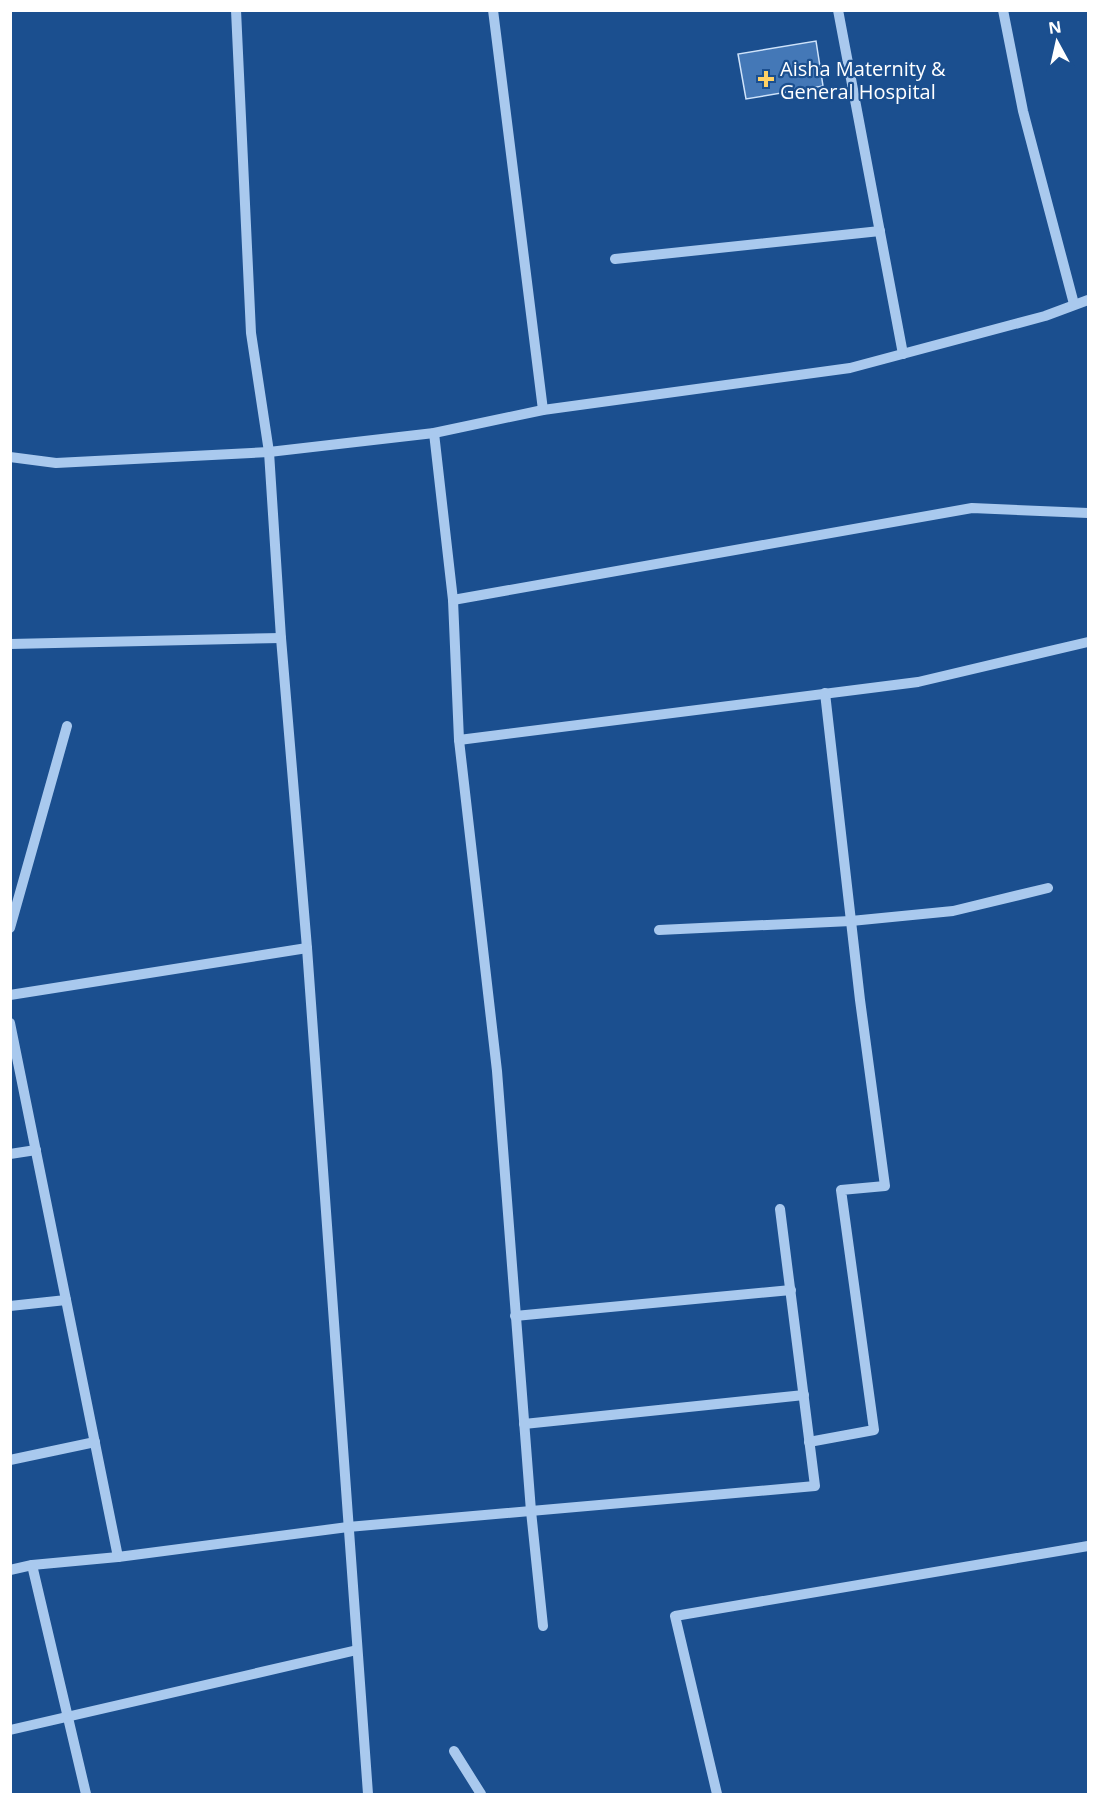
<svg xmlns="http://www.w3.org/2000/svg" width="1099" height="1805" font-family="'Open Sans',sans-serif">
<rect width="100%" height="100%" fill="#1b4f8f"/>
<path fill="#4478b7" stroke="#cfe3fa" stroke-width="1.5" d="M816,41L823,86L746,99L738,54Z"/>
<g fill="none" stroke-linecap="round" stroke-linejoin="round">
<g stroke="#a9c9ee" stroke-width="10">
<path d="M236,10L251,333L269,452L281,638L307,948L368,1794"/>
<path d="M493,10L543,410"/>
<path d="M838,10L903,354"/>
<path d="M1003,10L1023,111L1074,304"/>
<path d="M615,259L880,231"/>
<path d="M434,433L453,600L459,740L497,1071L531,1511L543,1626"/>
<path d="M10,457L56,463L269,452L434,433L543,410L850,368L1045,316L1088,300"/>
<path d="M453,600L972,508L1088,513"/>
<path d="M10,644L281,638"/>
<path d="M459,740L918,682L1088,642"/>
<path d="M10,928L67,726"/>
<path d="M659,930L851,921L953,911L1048,888"/>
<path d="M10,995L307,948"/>
<path d="M10,1023L118,1557"/>
<path d="M10,1154L36,1150"/>
<path d="M10,1306L66,1300"/>
<path d="M515,1316L791,1290"/>
<path d="M524,1424L804,1395"/>
<path d="M809,1442L874,1430L841,1190L885,1186L860,1000L825,693"/>
<path d="M10,1460L95,1442"/>
<path d="M32,1565L86,1794"/>
<path d="M10,1570L32,1565L118,1557L348,1527L815,1486L780,1209"/>
<path d="M10,1730L357,1650"/>
<path d="M454,1751L481,1794"/>
<path d="M717,1794L675,1616L1088,1546"/>
</g>
</g>
<path fill="#ffd166" stroke="#1b4f8f" stroke-width="2" d="M763 70h6v6h6v6h-6v6h-6v-6h-6v-6h6z"/>
<g text-anchor="middle" dominant-baseline="central" stroke-width="4.5" stroke-linejoin="round" paint-order="stroke">
<g font-size="20" fill="#fff" stroke="#1b4f8f" text-anchor="start">
<text x="780" y="68">Aisha Maternity &amp;<tspan x="780" dy="23">General Hospital</tspan></text>
</g>
</g>
<rect width="1099" height="1805" fill="none" stroke="#ffffff" stroke-width="24"/>
<g transform="translate(1057 42) rotate(352)" stroke="#1b4f8f" stroke-width="4.5" paint-order="stroke">
<path d="M0-4.5L10 22L0 15L-10 22Z" fill="#ffffff"/>
<text y="-9" font-size="16" font-weight="bold" text-anchor="middle" fill="#ffffff">N</text>
</g>
</svg>
